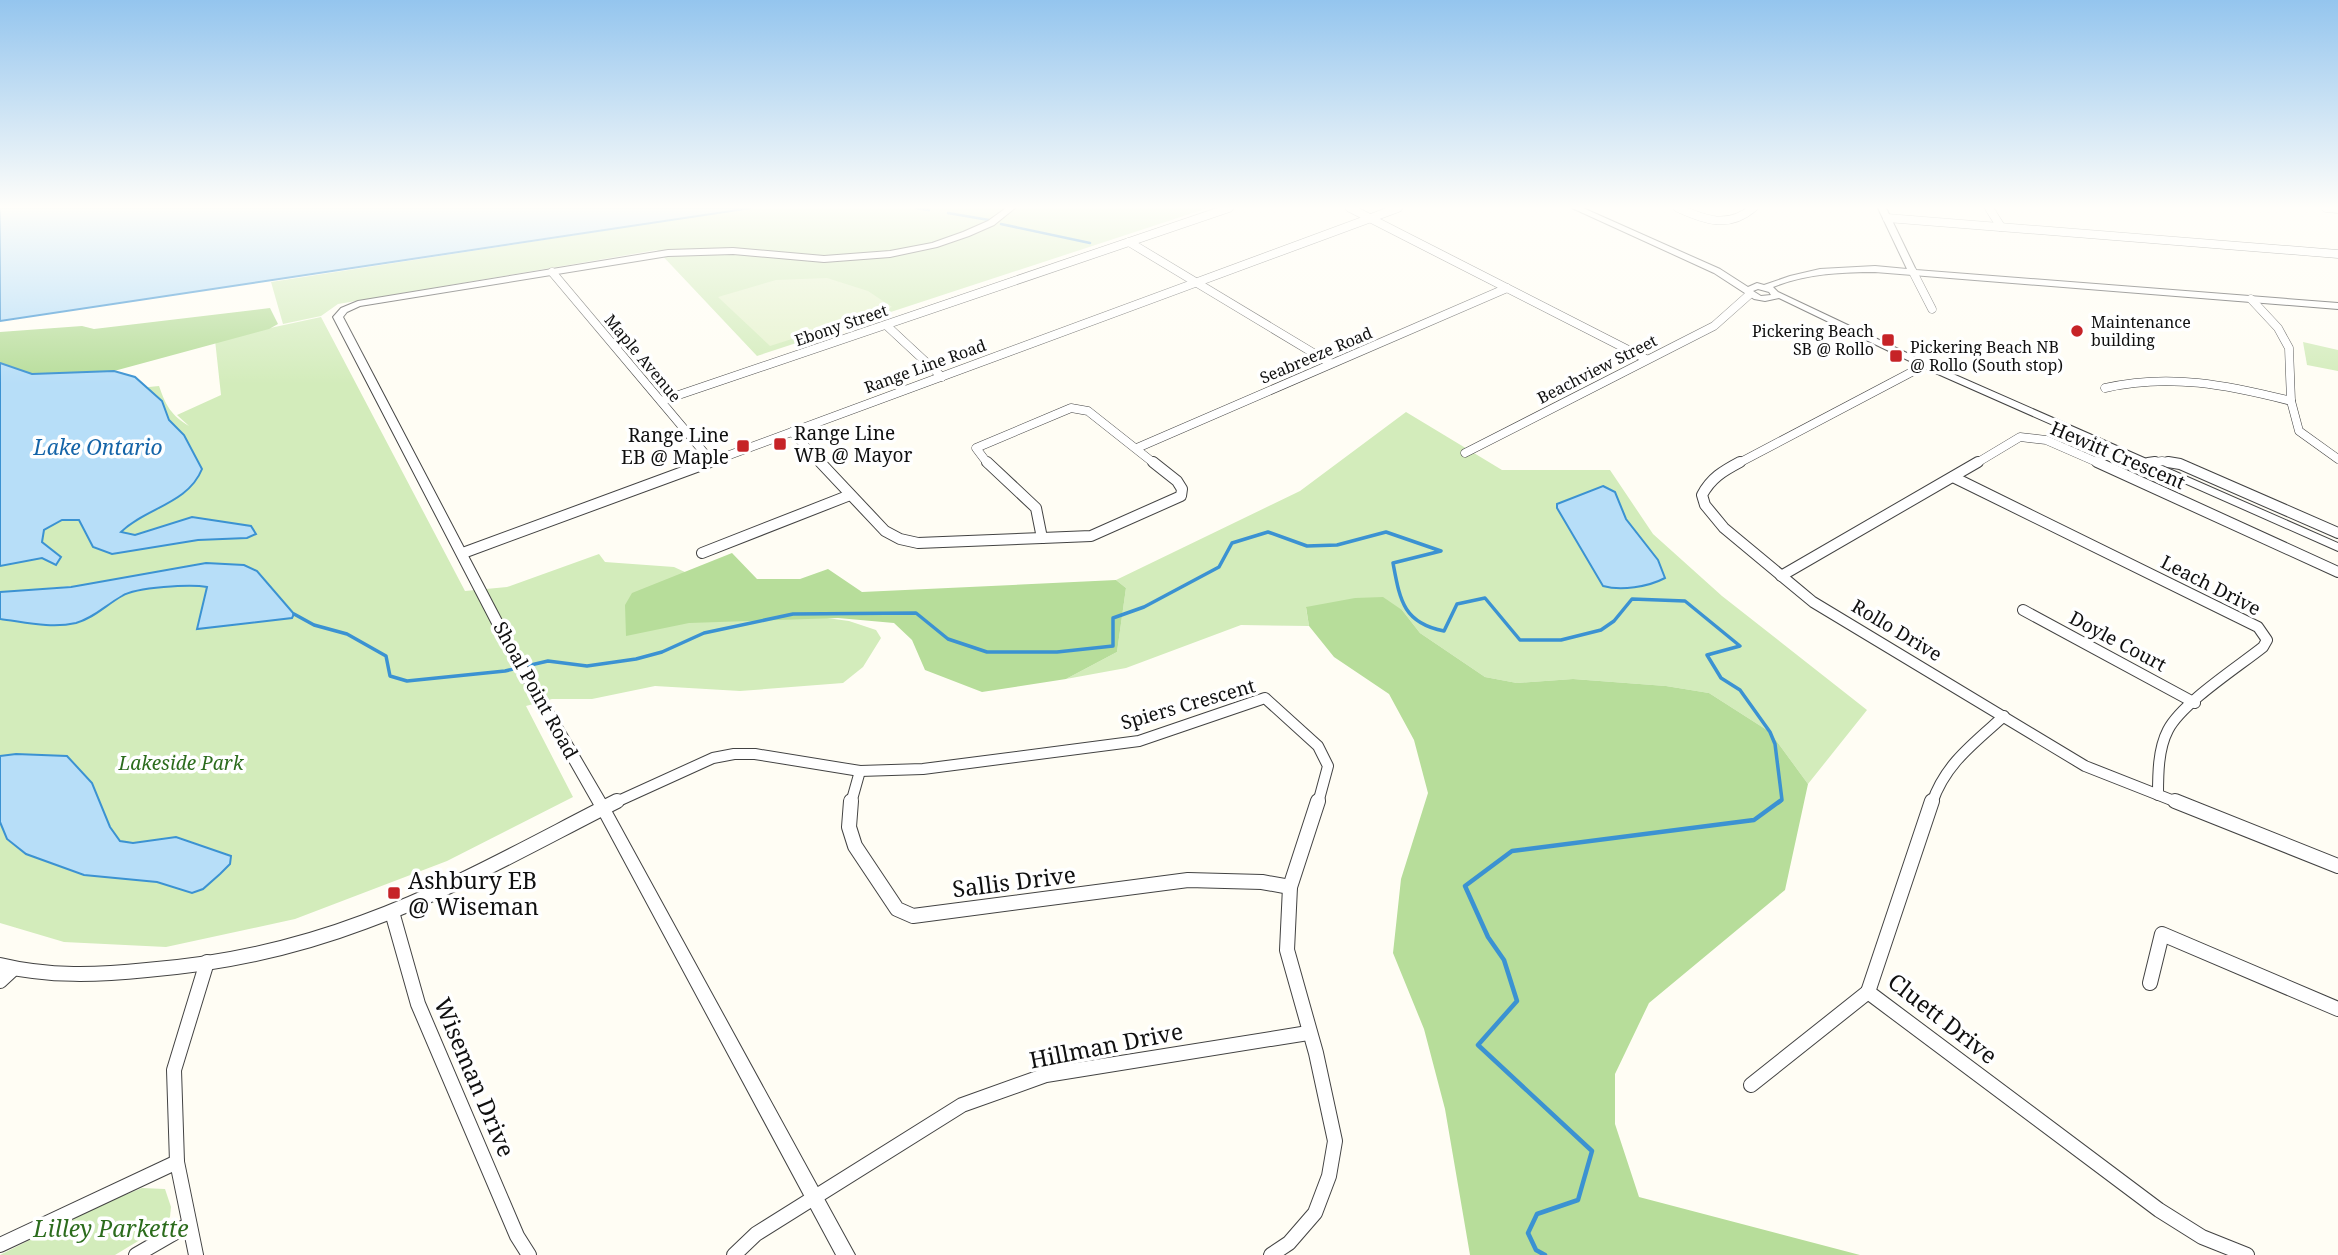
<svg xmlns="http://www.w3.org/2000/svg" width="2338" height="1255" font-family="'Noto Serif',serif">
<rect width="100%" height="100%" fill="#fffdf4"/>
<g fill="#d3ecbb">
<path d="M751,208H1208L757,356L657,250L338,304L321,316L283,324L271,282Z"/>
<path d="M321,317L465,591L507,587L599,554L605,562L674,567L768,610L849,621L876,630L881,638L863,667L843,683L740,691L655,686L592,699H552L526,706L573,797L447,861L295,919L166,947L64,942L0,923V600L257,571L0,592V566L42,558L56,565L61,557L42,542L44,530L62,520H79L93,547L123,542L119,526L139,388L159,386C166,406 171,415 189,426L177,415L221,395L215,340Z"/>
<path d="M2303,342L2338,350V371L2307,365Z"/>
<path d="M1406,412L1502,470H1610L1653,534L1722,596L1867,710L1808,784L1770,732L1709,693L1666,686L1573,679L1517,683L1485,677L1420,633L1402,610L1306,608L1309,626L1241,625L1126,668L1066,679L1117,652L1126,588L1116,580L1300,491Z"/>
<path d="M142,1188L165,1189L171,1207L170,1217L158,1229L115,1255H0L97,1206Z"/>
</g>
<g fill="#b7dd9a">
<path d="M270,308L278,324L269,329L114,371L32,374L0,363V332L82,326L94,329Z"/>
<path d="M732,553L757,579H800L828,569L862,592L1116,580L1126,588L1117,652L1066,679L982,692L925,670L912,640L894,623L838,618L689,623L626,636L625,605L632,593Z"/>
<path d="M1383,597L1402,610L1420,633L1485,677L1517,683L1573,679L1666,686L1709,693L1770,732L1808,784L1785,890L1649,1003L1615,1074V1124L1639,1197L1860,1255H1470L1445,1109L1424,1029L1393,953L1401,879L1428,793L1414,740L1389,694L1334,657L1309,626L1306,607L1355,598Z"/>
</g>
<path fill="#e5f2cd" d="M827,278L868,291L892,307L770,346L718,297L776,280Z"/>
<g fill="#b7def8" stroke="#3b92d2" stroke-width="2">
<path d="M0,208H751L0,321Z"/>
<path d="M0,363L32,374L114,371L135,377L162,401L169,420L184,435L202,469C188,504 145,508 121,532L135,535L192,517L251,526L256,534L247,538L198,540L112,554L93,547L79,520H62L44,530L42,542L61,557L56,565L42,558L0,566Z"/>
<path d="M1603,486L1615,492L1626,519L1658,560L1665,578C1648,587 1621,591 1603,586L1557,508V504Z"/>
<path d="M206,563L244,565L257,571L294,614L292,618L197,629L207,587C191,584 136,587 122,596C106,605 94,618 76,623C51,629 24,622 0,619V592L71,587Z"/>
<path d="M16,754L67,756L92,783L110,827L120,841L133,843L176,837L231,856L230,864L220,874L203,889L192,893L157,882L84,875L26,854L7,839L0,822V756Z"/>
</g>
<g fill="none" stroke-linecap="round" stroke-linejoin="round">
<g stroke="#3b92d2" stroke-width="2.5">
<path d="M916,208L929,210"/>
<path d="M948,213L989,220"/>
<path d="M1001,224L1090,243"/>
</g>
<path stroke="#3b92d2" stroke-width="3.5" d="M294,614L314,625L347,634L386,656L390,676L407,681L505,671L548,661L587,666L636,659L662,652L704,633L793,614L916,613L948,639L987,652H1057L1113,646V618L1144,607L1219,567L1232,543L1268,532L1307,546L1337,545L1386,532L1441,551L1393,563C1400,600 1403,623 1444,631L1457,604L1485,598L1520,640H1561L1601,630L1614,621L1632,599L1685,601L1740,646L1707,655L1721,678L1740,690L1770,732L1775,744L1782,800L1778,803"/>
<path stroke="#3b92d2" stroke-width="4.5" d="M1545,1255L1536,1250L1528,1233L1537,1214L1578,1200L1592,1151L1478,1045L1517,1001L1504,960L1488,937L1465,886L1512,851L1754,820L1780,801"/>
<defs>
<g id="minor-far2">
<path d="M1350,208L1646,359"/>
<path d="M1678,208C1705,220 1728,229 1753,208"/>
<path d="M1989,208L2001,227"/>
<path d="M2326,208L2338,209"/>
<path d="M1887,218L2338,254"/>
<path d="M1129,242L1330,363"/>
<path d="M552,272L712,462"/>
<path d="M1913,272L1932,309"/>
<path d="M2251,299L2278,328L2289,348L2291,401L2299,431L2338,459"/>
<path d="M886,325L942,377"/>
<path d="M2105,388C2169,373 2228,385 2291,401"/>
<path d="M661,401L1229,208"/>
<path d="M792,432L822,464"/>
<path d="M1137,448L1507,288"/>
<path d="M1465,453L1714,326L1750,294"/>
<path d="M2148,463L2162,461L2178,464"/>
<path d="M705,464L1398,208"/>
<path d="M988,464L976,448L1071,408L1088,411L1155,464"/>
<path d="M1737,464L1925,365"/>
<path d="M1975,464L2020,437L2046,440L2101,464"/>
</g>
<g id="minor-far1">
<path d="M820,462L885,531L900,539L918,543L1042,538"/>
<path d="M987,462L1036,508L1042,538"/>
<path d="M1740,462C1723,471 1711,478 1702,495L1705,505L1724,528L1813,602L2085,766L2179,803"/>
<path d="M2097,462L2338,572"/>
<path d="M2168,462L2180,464L2338,533"/>
<path d="M2148,463L2155,462"/>
<path d="M1953,477L2258,627L2267,640L2263,647C2238,667 2182,703 2168,730C2158,749 2158,775 2158,795"/>
<path d="M1042,538L1091,536L1181,496L1182,489L1177,481L1153,462"/>
<path d="M463,553L710,462"/>
<path d="M702,553L850,495"/>
<path d="M1781,576L1978,462"/>
<path d="M2023,610L2195,703"/>
<path d="M614,803L713,758L734,754H755L860,771L923,769L1139,741L1265,698L1318,746L1328,766L1318,803"/>
<path d="M851,803L860,771"/>
<path d="M1932,803C1945,764 1974,743 2004,716"/>
</g>
<g id="minor">
<path d="M851,801L849,827L855,846L897,909L913,916L1188,880L1262,882L1290,887"/>
<path d="M2175,801L2338,866"/>
<path d="M392,912L418,1004L517,1236L529,1255"/>
<path d="M0,965C49,977 98,975 147,970C221,964 295,948 364,922C452,890 534,843 617,801"/>
<path d="M0,981L13,969"/>
<path d="M2150,983L2162,934L2338,1009"/>
<path d="M1868,992L2159,1210L2202,1237L2247,1255"/>
<path d="M1868,992L1932,801"/>
<path d="M1751,1085L1868,992"/>
<path d="M0,1245L177,1162"/>
<path d="M136,1255L188,1225"/>
<path d="M196,1255L177,1162L174,1070L207,962"/>
<path d="M734,1255L756,1234L962,1105L1046,1075L1308,1033"/>
<path d="M1271,1255L1289,1243L1315,1213L1329,1176L1335,1141L1316,1053L1287,950L1290,887L1318,801"/>
</g>
<g id="tertiary">
<path d="M1006,208H1015L994,225L969,236L937,247L890,257L824,262L733,254L668,256L360,306L347,312L343,317L517,649L609,806L855,1255H836L599,814L505,649L333,317L341,308L358,301L668,250L733,248L824,256L890,251L932,243L963,232L988,221Z"/>
<path d="M1572,208H1583L1720,269L1748,287L1757,283L1764,285L1790,276L1820,269L1875,266L1907,269L1878,208H1886L1916,270L2338,303V309L1875,272C1840,272 1806,274 1773,287L1778,292L1928,363L2338,543V551L1922,367L1779,298L1765,301L1754,299L1714,273ZM1758,289L1769,292L1771,295L1761,296L1753,291Z"/>
</g>
</defs>
<use href="#minor-far2" stroke="#434343" stroke-width="9"/>
<use href="#minor-far1" stroke="#434343" stroke-width="12"/>
<use href="#minor" stroke="#434343" stroke-width="16"/>
<use href="#tertiary" stroke="#434343" stroke-width="2"/>
<use href="#minor-far2" stroke="#fff" stroke-width="8"/>
<use href="#minor-far1" stroke="#fff" stroke-width="10"/>
<use href="#minor" stroke="#fff" stroke-width="14"/>
<use href="#tertiary" fill="#fff" fill-rule="evenodd"/>
</g>
<linearGradient id="sky" x2="0" y2="1"><stop stop-color="#94c5ee"/><stop offset="0.54" stop-color="#fffefa"/><stop offset="1" stop-color="#fffefa" stop-opacity="0"/></linearGradient>
<rect width="2338" height="384" fill="url(#sky)"/>
<g fill="#c62327" stroke="#fff" stroke-width="2.5">
<circle cx="2077" cy="331" r="7"/>
<rect x="1881" y="333" width="14" height="14" rx="3.5"/>
<rect x="1889" y="349" width="14" height="14" rx="3.5"/>
<rect x="773" y="437" width="14" height="14" rx="3.5"/>
<rect x="736" y="439" width="14" height="14" rx="3.5"/>
<rect x="387" y="886" width="14" height="14" rx="3.5"/>
</g>
<g text-anchor="middle" dominant-baseline="central" stroke-width="7" stroke-linejoin="round" paint-order="stroke">
<g font-size="16" fill="#101010" stroke="#fff" text-anchor="start">
<text x="2091" y="322">Maintenance<tspan x="2091" dy="18">building</tspan></text>
<text x="1874" y="331" text-anchor="end">Pickering Beach<tspan x="1874" dy="18">SB @ Rollo</tspan></text>
<text x="1910" y="347">Pickering Beach NB<tspan x="1910" dy="18">@ Rollo (South stop)</tspan></text>
</g>
<g font-size="16" fill="#101010" stroke="#fff">
<text transform="translate(841 325) rotate(-19)">Ebony Street</text>
<text transform="translate(1316 355) rotate(-23)">Seabreeze Road</text>
<text transform="translate(643 358) rotate(50)">Maple Avenue</text>
<text transform="translate(925 366) rotate(-20)">Range Line Road</text>
<text transform="translate(1597 369) rotate(-27)">Beachview Street</text>
</g>
<g font-size="19" fill="#101010" stroke="#fff" text-anchor="start">
<text x="794" y="433">Range Line<tspan x="794" dy="22">WB @ Mayor</tspan></text>
<text x="729" y="435" text-anchor="end">Range Line<tspan x="729" dy="22">EB @ Maple</tspan></text>
</g>
<g font-size="19" fill="#101010" stroke="#fff">
<text transform="translate(2118 455) rotate(23)">Hewitt Crescent</text>
<text transform="translate(2211 585) rotate(27)">Leach Drive</text>
<text transform="translate(1897 630) rotate(31)">Rollo Drive</text>
<text transform="translate(2118 641) rotate(28)">Doyle Court</text>
<text transform="translate(536 690) rotate(61)">Shoal Point Road</text>
<text transform="translate(1188 704) rotate(-16)">Spiers Crescent</text>
</g>
<g font-size="19" font-style="italic" fill="#2c6c1d" stroke="#fff">
<text x="181" y="763">Lakeside Park</text>
</g>
<g font-size="21" font-style="italic" fill="#1464a8" stroke="#fff">
<text x="98" y="447">Lake Ontario</text>
</g>
<g font-size="23" fill="#101010" stroke="#fff" text-anchor="start">
<text x="408" y="880">Ashbury EB<tspan x="408" dy="26">@ Wiseman</tspan></text>
</g>
<g font-size="23" fill="#101010" stroke="#fff">
<text transform="translate(1014 881) rotate(-7)">Sallis Drive</text>
<text transform="translate(1943 1018) rotate(38)">Cluett Drive</text>
<text transform="translate(1106 1045) rotate(-11)">Hillman Drive</text>
<text transform="translate(475 1077) rotate(67)">Wiseman Drive</text>
</g>
<g font-size="23" font-style="italic" fill="#2c6c1d" stroke="#fff">
<text x="111" y="1228">Lilley Parkette</text>
</g>
</g>
</svg>
